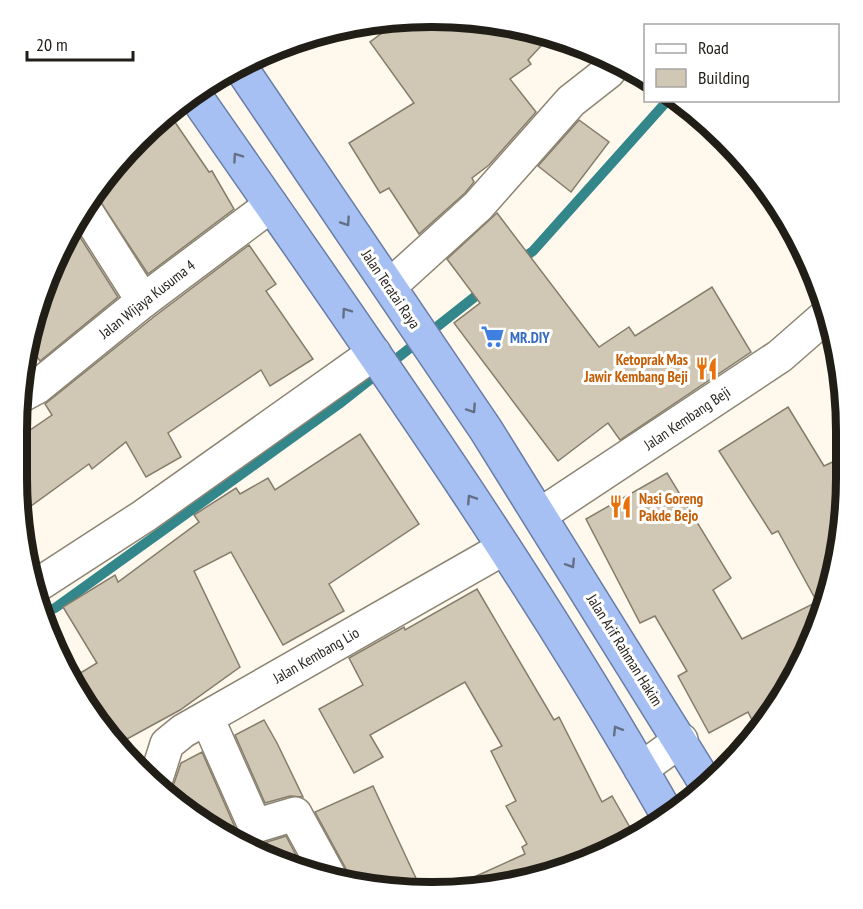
<svg xmlns="http://www.w3.org/2000/svg" width="863" height="909" font-family="'PT Sans Narrow',sans-serif">
<rect width="100%" height="100%" fill="#fef8ed"/>
<g fill="none" stroke-linecap="round" stroke-linejoin="round">
<g stroke="#33868a" stroke-width="10">
<path d="M519,261L533,251L668,100"/>
<path d="M41,614L55,608L339,404L486,288"/>
</g>
</g>
<g fill="#d0c7b4" stroke="#857d6b" stroke-width="1.5">
<path d="M459,17L539,31L551,35L528,60L531,64L510,79L536,112L489,165L472,178L474,182L465,193L419,234L389,188L380,193L349,143L414,103L370,42L401,19Z"/>
<path d="M168,112L209,172L212,171L234,209L148,274L94,192L102,179Z"/>
<path d="M579,120L609,142L571,192L538,166Z"/>
<path d="M497,213L599,347L629,327L635,336L712,287L751,352L620,440L608,423L558,461L454,323L480,303L447,259Z"/>
<path d="M73,226L118,297L40,361L29,346L31,324L59,248Z"/>
<path d="M249,245L276,284L266,291L313,359L270,386L261,370L168,433L181,457L146,477L126,442L92,469L89,464L20,514L16,477L20,437L52,415L45,404L155,316Z"/>
<path d="M788,407L824,466L841,458L838,559L815,637L776,708L757,730L748,712L709,733L678,676L687,671L655,616L640,623L586,519L667,473L731,578L713,590L742,639L817,602L778,531L772,534L719,451Z"/>
<path d="M360,434L419,524L329,584L344,611L283,645L231,552L194,571L240,667L180,710L116,745L102,730L72,678L97,663L63,607L115,575L118,582L199,522L194,515L236,488L240,494L268,478L275,490Z"/>
<path d="M477,589L554,720L559,717L602,802L612,796L636,838L565,870L485,889H476L472,878L525,854L522,847L527,844L506,806L516,801L491,751L502,746L465,682L370,735L383,757L354,773L319,709L363,685L349,658L404,627L405,630Z"/>
<path d="M264,720L277,743L303,797L290,796L265,803L235,735Z"/>
<path d="M202,752L238,834L241,838L231,840L224,837L172,800L171,792L181,763Z"/>
<path d="M373,786L421,889H378L348,882L346,869L315,812Z"/>
<path d="M286,836L305,872L272,859L264,843Z"/>
</g>
<g fill="none" stroke-linecap="round" stroke-linejoin="round">
<defs>
<g id="minor">
<path d="M84,208L143,301"/>
<path d="M390,286L478,206L571,101L608,72L617,61"/>
<path d="M24,394L37,387L143,301L271,205"/>
<path d="M540,515L780,356L828,314"/>
<path d="M33,588L144,516L374,353"/>
<path d="M207,718L255,826L295,814L330,878"/>
<path d="M154,785L167,744L183,731L504,548"/>
</g>
<path id="secondary" d="M641,769L681,740"/>
<g id="trunk">
<path d="M239,65L486,430L708,787"/>
<path d="M194,94C358,330 526,565 668,816"/>
</g>
</defs>
<use href="#minor" stroke="#8d8573" stroke-width="36"/>
<use href="#secondary" stroke="#8d8573" stroke-width="36"/>
<use href="#trunk" stroke="#697da5" stroke-width="36"/>
<use href="#minor" stroke="#fff" stroke-width="33"/>
<use href="#secondary" stroke="#fff" stroke-width="33"/>
<use href="#trunk" stroke="#a6c0f4" stroke-width="33"/>
</g>
<defs><path id="oneway-chevron" d="M-2-3.5L2.5 0L-2 3.5" fill="none" stroke-width="1.6" stroke-linecap="round" stroke-linejoin="round" transform="scale(1.5)"/></defs>
<g stroke="#646f86">
<use href="#oneway-chevron" transform="translate(237 157) rotate(-125)"/>
<use href="#oneway-chevron" transform="translate(346 222) rotate(56)"/>
<use href="#oneway-chevron" transform="translate(346 312) rotate(-125)"/>
<use href="#oneway-chevron" transform="translate(472 409) rotate(56)"/>
<use href="#oneway-chevron" transform="translate(471 499) rotate(-123)"/>
<use href="#oneway-chevron" transform="translate(571 564) rotate(58)"/>
<use href="#oneway-chevron" transform="translate(617 730) rotate(-122)"/>
</g>
<defs>
<symbol id="supermarket-bare" viewBox="-9 -9 18 18"><path d="M-6-5.5h2.5l.6 2H6L4.5 2H-2.5L-4.4-4H-6ZM-1.5 3.2a1.3 1.3 0 1 0 .1 0ZM3 3.2a1.3 1.3 0 1 0 .1 0Z" fill="#3f7fe0" stroke="#fff" stroke-width="2.5" paint-order="stroke"/></symbol>
<symbol id="restaurant-bare" viewBox="-9 -9 18 18"><path d="M-5-6h1v4h1v-4h1v4h1v-4h1v5L-1.5 .5V6h-2V.5L-5-1ZM5-6V6H3V1.5H1.5Q1.5-4 5-6Z" fill="#e8710a" stroke="#fff" stroke-width="2.5" paint-order="stroke"/></symbol>
</defs>
<g fill-rule="evenodd">
<use href="#supermarket-bare" x="476" y="320" width="33" height="33"/>
<use href="#restaurant-bare" x="690" y="352" width="33" height="33"/>
<use href="#restaurant-bare" x="604" y="490" width="33" height="33"/>
</g>
<g text-anchor="middle" dominant-baseline="central" stroke-width="6" stroke-linejoin="round" paint-order="stroke">
<g font-size="15" fill="#211e17" stroke="#fff">
<text transform="translate(391 289) rotate(56)">Jalan Teratai Raya</text>
<text transform="translate(147 299) rotate(-38)">Jalan Wijaya Kusuma 4</text>
<text transform="translate(687 418) rotate(-34)">Jalan Kembang Beji</text>
<text transform="translate(625 650) rotate(58)">Jalan Arif Rahman Hakim</text>
<text transform="translate(316 655) rotate(-30)">Jalan Kembang Lio</text>
</g>
<g font-size="15" font-weight="bold" fill="#366cbe" stroke="#fff" text-anchor="start">
<text x="510" y="337">MR.DIY</text>
</g>
<g font-size="15" font-weight="bold" fill="#c56008" stroke="#fff" text-anchor="end">
<text x="688" y="359">Ketoprak Mas<tspan x="688" dy="17">Jawir Kembang Beji</tspan></text>
<text x="639" y="498" text-anchor="start">Nasi Goreng<tspan x="639" dy="17">Pakde Bejo</tspan></text>
</g>
</g>
<path d="M0 0H863V909H0ZM431 27H432A404 404 0 0 1 836 431V478A404 404 0 0 1 432 882H431A404 404 0 0 1 27 478V431A404 404 0 0 1 431 27Z" fill="#fff" fill-rule="evenodd"/>
<path fill="none" stroke="#211e17" stroke-width="8" d="M431 27H432A404 404 0 0 1 836 431V478A404 404 0 0 1 432 882H431A404 404 0 0 1 27 478V431A404 404 0 0 1 431 27Z"/>
<rect x="644" y="24" width="195" height="78" fill="#ffffff" stroke="#a6a5a2" stroke-width="1.5"/>
<rect x="656" y="44" width="30" height="9" fill="#ffffff" stroke="#a6a5a2" stroke-width="1.5"/>
<text x="698" y="54" font-size="18" fill="#211e17">Road</text>
<rect x="656" y="69" width="30" height="18" fill="#d0c7b4" stroke="#a6a5a2" stroke-width="1.5"/>
<text x="698" y="84" font-size="18" fill="#211e17">Building</text>
<path d="M27 51v9h106v-9" fill="none" stroke="#211e17" stroke-width="3"/>
<text x="36" y="51" font-size="18" fill="#211e17" stroke="#ffffff" stroke-width="4.5" paint-order="stroke">20 m</text>
</svg>
